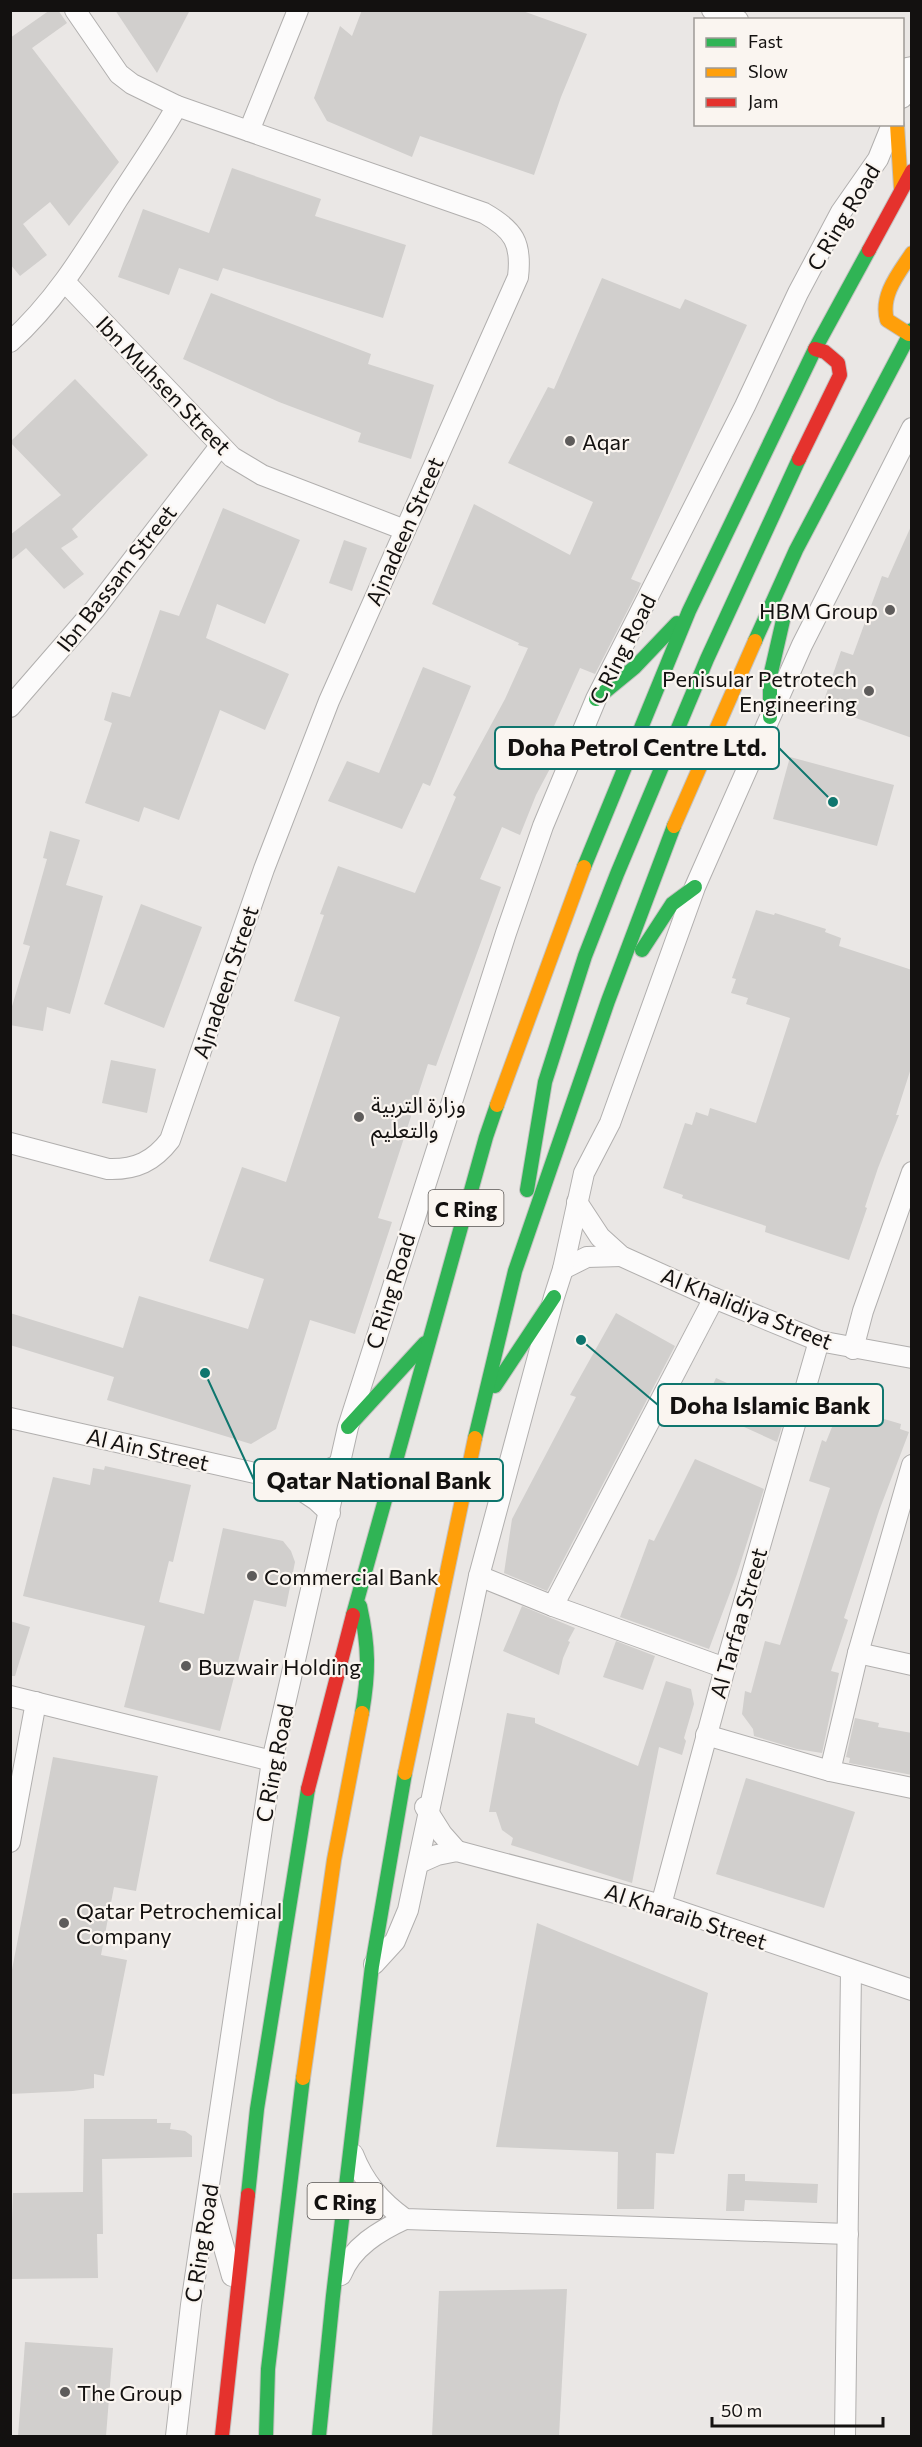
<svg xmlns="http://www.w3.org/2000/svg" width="922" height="2447" font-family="Commissioner,'Noto Sans Arabic',sans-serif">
<rect width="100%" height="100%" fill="#eae7e5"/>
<g fill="#d1cfcd">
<path d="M50,10H58L67,23L32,48L119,162L69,226L50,202L23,224L47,255L20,276L10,264V38Z"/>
<path d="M115,10H190L157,73Z"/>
<path d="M362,10H520L587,34L561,97L534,175L420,136L412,157L327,121L314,98L340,26L352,36Z"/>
<path d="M232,168L321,199L315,216L406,245L383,318L223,268L218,281L179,268L169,295L118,277L143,209L209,233Z"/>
<path d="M602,278L680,309L685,299L747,325L631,579L641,583L638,590L595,674L580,668L550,735L564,742L536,795L520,835L502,827L480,879L501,887L436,1066L428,1064L378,1218L392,1222L355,1334L310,1320L276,1429L251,1444L107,1400L114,1377L10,1345V1313L123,1348L139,1296L248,1329L264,1279L209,1261L242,1167L286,1182L340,1017L294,1001L324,915L320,914L338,866L415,893L456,797L453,795L505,699L528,648L518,645L519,643L432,604L474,504L570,555L593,502L508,463L548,387L554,389Z"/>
<path d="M211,293L371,354L368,364L434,385L411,459L358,442L361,433L279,402L183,359Z"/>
<path d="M75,379L148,455L72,529L78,537L61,548L84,574L64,589L26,548L10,561V535L61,495L10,442Z"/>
<path d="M223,508L300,540L265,624L217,604L206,638L289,674L265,730L220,710L179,820L144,807L139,822L85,803L112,723L104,720L112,692L130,697L160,610L179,616Z"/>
<path d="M912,524V738L822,706L841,651L853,655L882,576L888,578Z"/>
<path d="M344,540L367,548L352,591L329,583Z"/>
<path d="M423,667L471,686L430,786L423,783L402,829L328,801L347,761L379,773Z"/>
<path d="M790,757L894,785L877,846L773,819Z"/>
<path d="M50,831L80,840L66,885L103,896L70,1014L47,1007L43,1031L10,1025V1013L30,946L23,944L47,859L43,858Z"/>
<path d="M141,904L202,927L164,1028L104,1004Z"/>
<path d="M756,910L774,915L775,913L826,929L825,932L841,938L839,946L912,970V1065L896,1115H899L878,1168L865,1207L867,1208L849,1260L765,1232L766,1226L682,1198L683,1195L663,1188L685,1123L692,1125L696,1112L708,1116L710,1108L756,1123L790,1018L746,1004L748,998L731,993L736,979L732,978Z"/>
<path d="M111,1060L156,1069L147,1113L102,1103Z"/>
<path d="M616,1313L675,1346L547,1591L504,1573L512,1519L576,1397L570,1395Z"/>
<path d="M716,1378L782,1408L779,1414L785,1417L777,1442L702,1408Z"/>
<path d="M847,1408L901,1424L900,1429L909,1432L879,1511L844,1618L848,1620L831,1671L839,1673L822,1753L797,1749L754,1736L753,1729L742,1714L745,1691L751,1693L765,1641L780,1645L830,1488L809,1481L822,1440L826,1442L836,1417Z"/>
<path d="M695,1459L764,1489L737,1574L709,1649L620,1617L649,1539L654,1541Z"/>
<path d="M105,1466L191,1485L173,1562L169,1561L159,1602L204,1614L223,1528L283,1541L291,1551L295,1562L286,1607L254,1600L220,1731L124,1707L145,1626L23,1596L53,1477L90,1485L93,1468L104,1470Z"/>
<path d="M522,1606L575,1628L568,1641L570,1642L563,1658L559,1675L503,1651Z"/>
<path d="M10,1621L30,1627L15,1676H10Z"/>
<path d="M616,1641L655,1656L643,1690L603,1677Z"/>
<path d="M666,1681L691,1689L694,1704L684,1738L686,1741L682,1755L659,1747L632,1883L511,1845L513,1838L502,1830L496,1812H489L507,1713L535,1718V1723L638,1766Z"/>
<path d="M855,1718L879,1723L878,1727L912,1733V1775L849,1763L850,1758L846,1757Z"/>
<path d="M53,1757L158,1776L136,1891L114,1887L101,1955L127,1960L104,2076L94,2074V2088L73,2091L10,2094V1980Z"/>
<path d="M746,1778L855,1812L824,1908L716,1874Z"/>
<path d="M537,1923L708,1993L674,2154L656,2153L654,2209H617L618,2152L496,2147Z"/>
<path d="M84,2119H157V2123H171L170,2129L185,2131L192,2136V2157L102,2159L103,2234H97L98,2278L10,2279L13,2193L83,2192Z"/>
<path d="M728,2174H745V2181L818,2184L817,2203L745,2200L744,2211H726Z"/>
<path d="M567,2289L559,2436H432L439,2291Z"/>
<path d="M25,2342L113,2348L106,2436H18Z"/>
</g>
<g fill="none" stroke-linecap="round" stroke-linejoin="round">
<defs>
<g id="street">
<path d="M712,10L738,20"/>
<path d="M902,69L912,67"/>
<path d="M902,98L912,83"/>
<path d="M249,131L298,10"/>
<path d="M65,282L232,457L262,475L405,530"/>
<path d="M10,342C56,301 86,250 118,199C138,168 159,138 177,106"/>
<path d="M10,707L95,609L220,446"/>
<path d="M10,1143L108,1169C136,1170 154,1161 170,1140L264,869L329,701L518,277C522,243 514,230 484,213L177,106L132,84L119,74L75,10"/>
<path d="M577,1202L600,1237L621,1256L714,1298L819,1341L912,1358"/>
<path d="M563,1269L587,1257L621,1256"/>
<path d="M853,1349L863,1311L912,1172"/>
<path d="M10,1418L286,1480L309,1479L340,1464"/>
<path d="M286,1480L316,1500L330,1513"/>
<path d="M479,1576L553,1606L725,1668"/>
<path d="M553,1606L714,1298"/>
<path d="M858,1653L912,1665"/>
<path d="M10,1696L272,1761"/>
<path d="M706,1735L830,1771L912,1788"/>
<path d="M830,1771L858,1653L912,1465"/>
<path d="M425,1807L442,1834L457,1851"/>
<path d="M10,1842L36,1702"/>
<path d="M419,1863L437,1855L457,1851L661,1905L912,1990"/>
<path d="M661,1905L725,1668L819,1341"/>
<path d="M374,1964L395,1941L408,1910L479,1576L554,1297L563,1269L584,1173L610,1123L695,887L802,645L912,428"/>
<path d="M353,2154C364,2182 380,2201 405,2219L848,2234"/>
<path d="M210,2198L232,2276"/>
<path d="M341,2275C352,2247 379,2231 405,2219"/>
<path d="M176,2436L191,2305L272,1761L348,1427L506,933L543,826L596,699L745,406L798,293L841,212L878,159L891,127"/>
<path d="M845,2436L851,1970"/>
</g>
<g id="fast">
<path d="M755,641L796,550L912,330"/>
<path d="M596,699L635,667L677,623"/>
<path d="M770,717V677L784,616"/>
<path d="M584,867L689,611L815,349L869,250"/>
<path d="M642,950L672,904L695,887"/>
<path d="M527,1190L545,1082L585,956L617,874L707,659L799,459"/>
<path d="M495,1386L554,1297"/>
<path d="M348,1427L425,1343"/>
<path d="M475,1438L515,1271L608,1001L674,826"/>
<path d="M360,1606C369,1647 369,1673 362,1713"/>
<path d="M353,1615L486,1137L497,1105"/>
<path d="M248,2195L257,2109L308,1789"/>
<path d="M266,2436L268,2369L303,2078"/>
<path d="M319,2436L333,2296L372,1966L405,1773"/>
</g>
<g id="slow">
<path d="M897,124L901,188"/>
<path d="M909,334L887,320C880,295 899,273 912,253"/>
<path d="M674,826L755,641"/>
<path d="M497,1105L584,867"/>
<path d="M405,1773L475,1438"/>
<path d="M303,2078L334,1860L362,1713"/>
</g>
<g id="jam">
<path d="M869,250L912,171"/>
<path d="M799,459L840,375L838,363L825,352L815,349"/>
<path d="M308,1789L353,1615"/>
<path d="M222,2436L248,2195"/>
</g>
</defs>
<use href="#street" stroke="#b1afae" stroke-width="22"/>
<use href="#fast" stroke="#c4c2c1" stroke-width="16"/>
<use href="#slow" stroke="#c4c2c1" stroke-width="16"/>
<use href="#jam" stroke="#c4c2c1" stroke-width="16"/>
<use href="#street" stroke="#fcfbfb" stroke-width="20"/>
<use href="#fast" stroke="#30b455" stroke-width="14"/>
<use href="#slow" stroke="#ff9f0a" stroke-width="14"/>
<use href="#jam" stroke="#e5322d" stroke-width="14"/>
</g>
<g fill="#5e5c5b" stroke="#faf5f0" stroke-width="2">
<circle cx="570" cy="441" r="6"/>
<circle cx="890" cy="610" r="6"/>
<circle cx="869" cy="691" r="6"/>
<circle cx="359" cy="1117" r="6"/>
<circle cx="252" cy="1576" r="6"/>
<circle cx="186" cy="1666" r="6"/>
<circle cx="64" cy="1923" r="6"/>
<circle cx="65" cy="2392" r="6"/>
</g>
<g text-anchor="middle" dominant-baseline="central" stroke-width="4.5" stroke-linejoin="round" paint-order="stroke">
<g fill="#faf5f0" stroke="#585553" stroke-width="1.5">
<rect x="428.5" y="1190" width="75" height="36" rx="4.5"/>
<rect x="307.5" y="2183" width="75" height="36" rx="4.5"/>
</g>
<g font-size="21" font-weight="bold" fill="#131110">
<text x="466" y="1208">C Ring</text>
<text x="345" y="2201">C Ring</text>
</g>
<g font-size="22" fill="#131110" stroke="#faf5f0">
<text transform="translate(843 217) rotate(-59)">C Ring Road</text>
<text transform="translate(164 385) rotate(46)">Ibn Muhsen Street</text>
<text transform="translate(404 531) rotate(-66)">Ajnadeen Street</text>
<text transform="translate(116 578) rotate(-52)">Ibn Bassam Street</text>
<text transform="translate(622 649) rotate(-63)">C Ring Road</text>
<text transform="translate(225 982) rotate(-71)">Ajnadeen Street</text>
<text transform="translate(390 1291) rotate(-73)">C Ring Road</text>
<text transform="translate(747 1308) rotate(22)">Al Khalidiya Street</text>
<text transform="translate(148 1449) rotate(13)">Al Ain Street</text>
<text transform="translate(738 1623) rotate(-74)">Al Tarfaa Street</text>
<text transform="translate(274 1763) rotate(-79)">C Ring Road</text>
<text transform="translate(686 1916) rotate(18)">Al Kharaib Street</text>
<text transform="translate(201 2243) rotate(-81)">C Ring Road</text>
</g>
<g font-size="22" fill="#131110" stroke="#faf5f0" text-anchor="start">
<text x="582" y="441">Aqar</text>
<text x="878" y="610" text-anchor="end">HBM Group</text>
<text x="857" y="678" text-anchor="end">Penisular Petrotech<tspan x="857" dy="25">Engineering</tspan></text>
<text x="371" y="1104">وزارة التربية<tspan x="371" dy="25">والتعليم</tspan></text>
<text x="264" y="1576">Commercial Bank</text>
<text x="198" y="1666">Buzwair Holding</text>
<text x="76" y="1910">Qatar Petrochemical<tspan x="76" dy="25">Company</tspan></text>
<text x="77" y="2392">The Group</text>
</g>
</g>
<path fill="none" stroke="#0f766e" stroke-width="2" d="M833 802L779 748M581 1340L658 1405M205 1373L254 1480"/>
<g fill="#0f766e" stroke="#faf5f0" stroke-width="2">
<circle cx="833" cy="802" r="6"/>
<circle cx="581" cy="1340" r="6"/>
<circle cx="205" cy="1373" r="6"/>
</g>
<g fill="#faf5f0" stroke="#0f766e" stroke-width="2">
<rect x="495" y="727" width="284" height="42" rx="6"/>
<rect x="658" y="1384" width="225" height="42" rx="6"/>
<rect x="254" y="1459" width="249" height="42" rx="6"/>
</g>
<g font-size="24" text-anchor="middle" font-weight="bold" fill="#131110">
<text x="637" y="756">Doha Petrol Centre Ltd.</text>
<text x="770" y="1414">Doha Islamic Bank</text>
<text x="379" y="1489">Qatar National Bank</text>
</g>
<rect width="922" height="2447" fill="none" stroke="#131110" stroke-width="24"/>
<rect x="694" y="18" width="210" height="108" fill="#faf5f0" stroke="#9e9a96" stroke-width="1.5"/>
<rect x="706" y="38" width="30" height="9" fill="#30b455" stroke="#9e9a96" stroke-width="1.5"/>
<text x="748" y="48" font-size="18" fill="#131110">Fast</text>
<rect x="706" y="68" width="30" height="9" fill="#ff9f0a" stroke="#9e9a96" stroke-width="1.5"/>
<text x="748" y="78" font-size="18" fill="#131110">Slow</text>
<rect x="706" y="98" width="30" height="9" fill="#e5322d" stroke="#9e9a96" stroke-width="1.5"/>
<text x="748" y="108" font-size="18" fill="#131110">Jam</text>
<path d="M712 2417v9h171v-9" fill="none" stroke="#131110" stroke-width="3"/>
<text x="721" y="2417" font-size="18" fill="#131110" stroke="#faf5f0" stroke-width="4.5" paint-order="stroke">50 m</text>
</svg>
